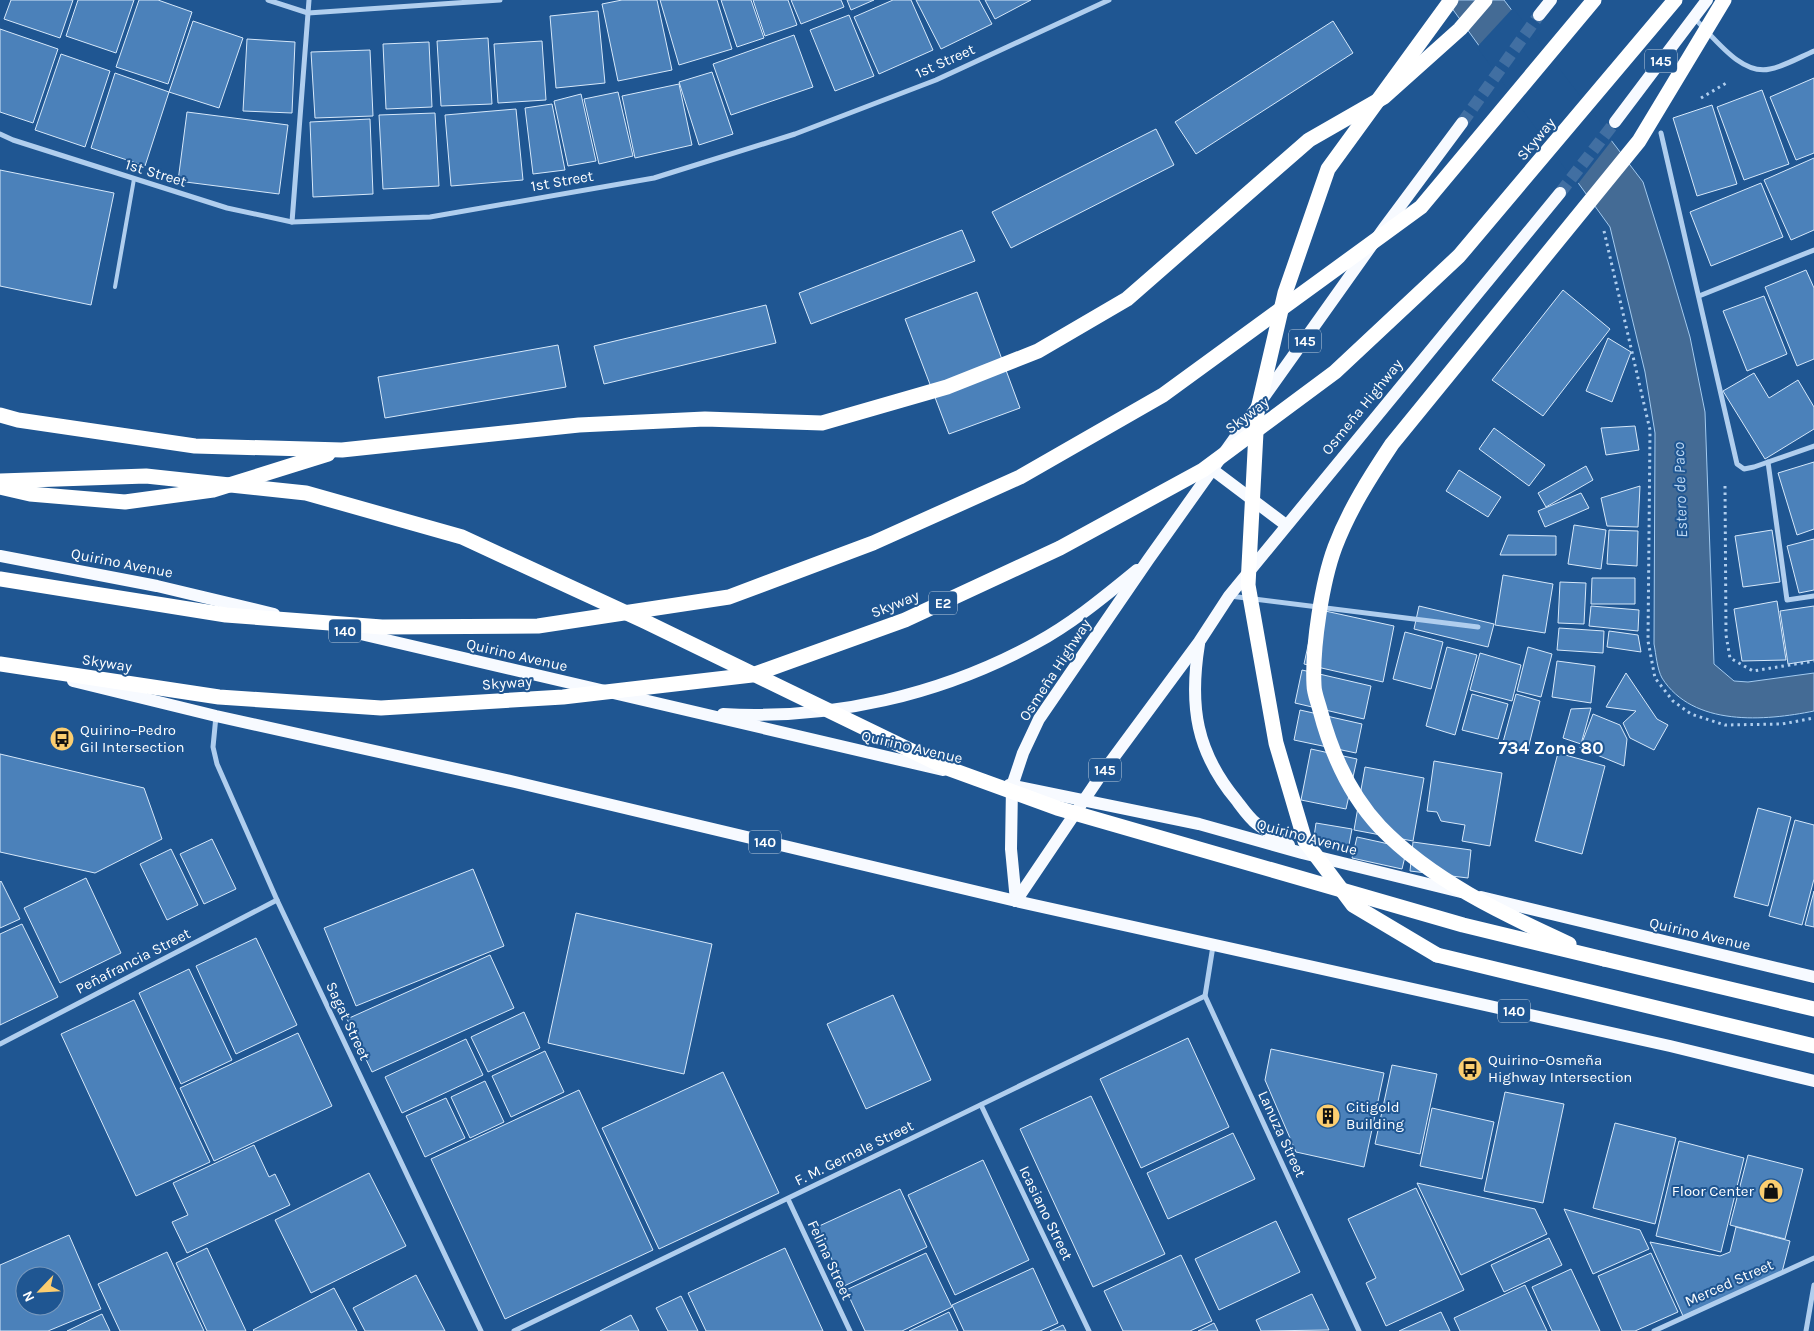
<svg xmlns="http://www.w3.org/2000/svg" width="1814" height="1331" font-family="Karla,sans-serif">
<rect width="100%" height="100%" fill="#1f5692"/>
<path fill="#446b95" stroke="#a3caef" d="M1446,0H1504L1643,182L1668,262L1690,337L1705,412L1714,664L1734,681L1748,682L1814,673V711C1765,721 1693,727 1662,678C1657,669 1656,654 1654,644L1655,433L1645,372L1610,227Z"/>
<path fill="#1f5692" d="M1513,8L1613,139L1577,185L1477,47Z"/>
<g fill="#4b81ba" stroke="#d6e8fa" fill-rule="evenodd">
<path d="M11,0H73L60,38L4,19Z"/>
<path d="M78,0H134L116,53L66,36Z"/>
<path d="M139,0H158L192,12L168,84L116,67Z"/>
<path d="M622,0H657L672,70L618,81L602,4Z"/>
<path d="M660,0H717L732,49L679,65Z"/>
<path d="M721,0H751L764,38L737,47Z"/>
<path d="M753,0H788L797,25L765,36Z"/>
<path d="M791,0H841L844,7L801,24Z"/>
<path d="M847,0H874L851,10Z"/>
<path d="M893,0H911L933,50L879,74L854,17Z"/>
<path d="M916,0H979L992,24L941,49Z"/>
<path d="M985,0H1031L995,19Z"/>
<path d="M598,11L605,83L556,88L550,16Z"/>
<path d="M849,15L874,76L835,91L810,30Z"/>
<path d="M193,21L243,38L219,108L169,92Z"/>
<path d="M1333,21L1353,53L1196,154L1175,122Z"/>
<path d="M0,29L58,49L33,123L0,112Z"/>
<path d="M794,35L813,87L731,115L713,64Z"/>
<path d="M488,38L492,104L441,106L437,41Z"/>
<path d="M247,39L295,42L292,113L243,111Z"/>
<path d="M542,41L546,100L498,103L494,44Z"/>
<path d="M429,42L432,107L386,109L383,44Z"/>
<path d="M370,50L373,116L315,118L311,52Z"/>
<path d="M61,54L110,71L85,147L35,130Z"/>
<path d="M712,72L733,134L699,145L679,82Z"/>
<path d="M115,73L169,92L145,166L91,148Z"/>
<path d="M1814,78V153L1796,160L1770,97Z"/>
<path d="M679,84L692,145L635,158L622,96Z"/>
<path d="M1762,90L1789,164L1744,180L1717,107Z"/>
<path d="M618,92L633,156L599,164L584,99Z"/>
<path d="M581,94L596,161L568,166L554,101Z"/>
<path d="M552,104L565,170L533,174L525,108Z"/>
<path d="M1712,105L1737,184L1697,196L1673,118Z"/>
<path d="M516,109L523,180L451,186L445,115Z"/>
<path d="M187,112L288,125L279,194L178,181Z"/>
<path d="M435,113L439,186L383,189L379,115Z"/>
<path d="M370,119L373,194L313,197L310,122Z"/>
<path d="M1156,129L1174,165L1011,248L992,212Z"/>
<path d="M1814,158V230L1791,240L1764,180Z"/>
<path d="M0,170L114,193L91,305L0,286Z"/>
<path d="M1761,183L1783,237L1711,266L1690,212Z"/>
<path d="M962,230L975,261L811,324L799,293Z"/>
<path d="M1806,270L1814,288V359L1797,366L1765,287Z"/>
<path d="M1563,290L1610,329L1543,416L1492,380Z"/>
<path d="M977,292L1020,408L949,434L905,319Z"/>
<path d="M1764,296L1787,354L1747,371L1723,311Z"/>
<path d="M766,305L776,343L604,384L594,346Z"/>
<path d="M1608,338L1631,352L1612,402L1586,391Z"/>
<path d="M558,345L566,387L385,418L378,377Z"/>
<path d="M1754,373L1769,398L1798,380L1814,407V429L1765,459L1723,391Z"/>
<path d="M1635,426L1639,450L1606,455L1601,428Z"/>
<path d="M1494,428L1545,465L1529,486L1479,449Z"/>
<path d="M1814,462V529L1797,535L1778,473Z"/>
<path d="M1586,466L1593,480L1546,507L1538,493Z"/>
<path d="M1459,470L1501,497L1488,517L1446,491Z"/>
<path d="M1640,486L1638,527L1607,526L1601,498Z"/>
<path d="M1581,493L1589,508L1545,527L1538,511Z"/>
<path d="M1574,525L1606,530L1601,569L1568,564Z"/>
<path d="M1609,530L1638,531L1637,566L1607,564Z"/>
<path d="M1772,530L1780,582L1743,587L1735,536Z"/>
<path d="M1508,535L1556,536V555H1500Z"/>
<path d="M1814,539V590L1799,593L1787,546Z"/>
<path d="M1503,575L1553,584L1545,633L1495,625Z"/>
<path d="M1592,578H1635V604H1591Z"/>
<path d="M1560,582L1586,583L1584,624L1558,623Z"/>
<path d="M1777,601L1786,660L1742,661L1734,609Z"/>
<path d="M1419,606L1494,624L1488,647L1414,629Z"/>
<path d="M1591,606L1639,610L1638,631L1589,626Z"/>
<path d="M1814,606V660L1788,664L1780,611Z"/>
<path d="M1316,609L1394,626L1383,682L1304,664Z"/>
<path d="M1559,628L1604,631L1603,653L1557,650Z"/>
<path d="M1609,631L1638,635L1641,652L1607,647Z"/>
<path d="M1405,632L1443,642L1431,689L1393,679Z"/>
<path d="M1447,647L1477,655L1455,735L1426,726Z"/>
<path d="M1528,647L1552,654L1541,697L1517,691Z"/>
<path d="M1480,653L1521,665L1512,701L1470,690Z"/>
<path d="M1557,661L1595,666L1591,703L1552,697Z"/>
<path d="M1302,670L1371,686L1364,719L1295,703Z"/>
<path d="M1626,673L1657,719L1668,725L1654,750L1630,738L1623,723L1636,711L1606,707Z"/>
<path d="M1472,694L1508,704L1498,739L1462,730Z"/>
<path d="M1516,694L1540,701L1528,749L1503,742Z"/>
<path d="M1591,708L1581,744L1563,738L1571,709Z"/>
<path d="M1300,710L1362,724L1356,753L1294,740Z"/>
<path d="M1593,714L1620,725L1627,739L1624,766L1580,748Z"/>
<path d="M1311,749L1357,759L1346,809L1301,800Z"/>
<path d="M1558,753L1605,766L1582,854L1535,841Z"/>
<path d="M0,754L144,788L162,839L95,873L0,852Z"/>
<path d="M1434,761L1502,773L1490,846L1462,841L1465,825L1441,821L1437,812L1427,811Z"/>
<path d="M1365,767L1424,778L1413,841L1354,830Z"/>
<path d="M1758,808L1791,817L1768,906L1734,897Z"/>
<path d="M1795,820L1814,825V879L1802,925L1769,916Z"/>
<path d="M1316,823L1352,829L1348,850L1313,844Z"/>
<path d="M1357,837L1407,848L1402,869L1352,858Z"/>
<path d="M212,839L236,889L204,904L180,854Z"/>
<path d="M1413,842L1471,850L1468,878L1410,871Z"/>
<path d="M171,849L198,905L167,920L140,864Z"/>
<path d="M473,869L504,946L356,1006L324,928Z"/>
<path d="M86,878L121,953L60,983L24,908Z"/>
<path d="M1,881L20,919L0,928V882Z"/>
<path d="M1814,891V927L1805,925Z"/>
<path d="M576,913L712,944L684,1074L548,1043Z"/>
<path d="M22,924L58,997L0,1025V934Z"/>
<path d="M256,938L297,1025L236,1054L196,966Z"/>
<path d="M490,955L514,1008L372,1072L347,1019Z"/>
<path d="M189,969L232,1060L181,1084L139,993Z"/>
<path d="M893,995L931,1080L866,1109L827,1024Z"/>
<path d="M134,1000L210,1162L136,1196L61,1034Z"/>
<path d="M524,1012L540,1048L488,1072L471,1037Z"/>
<path d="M298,1033L332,1106L214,1161L180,1088Z"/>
<path d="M1188,1038L1229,1127L1141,1168L1100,1079Z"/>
<path d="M466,1039L483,1075L402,1113L385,1077Z"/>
<path d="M1271,1049L1384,1073L1364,1167L1296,1152L1265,1080Z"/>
<path d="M545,1051L564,1092L511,1117L492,1076Z"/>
<path d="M1392,1065L1437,1074L1420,1154L1375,1144Z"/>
<path d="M723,1072L779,1193L659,1249L602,1128Z"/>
<path d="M485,1081L504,1122L470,1138L451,1097Z"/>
<path d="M579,1090L653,1250L505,1319L431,1159Z"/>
<path d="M1505,1092L1564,1104L1543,1203L1484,1191Z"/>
<path d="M1091,1096L1165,1254L1093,1287L1020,1129Z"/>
<path d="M446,1098L465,1138L425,1157L406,1116Z"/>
<path d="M1432,1108L1494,1122L1482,1179L1420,1166Z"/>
<path d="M1615,1123L1676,1138L1655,1224L1593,1208Z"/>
<path d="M1233,1133L1255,1179L1168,1219L1147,1173Z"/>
<path d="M1679,1141L1744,1158L1721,1252L1656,1236Z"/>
<path d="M254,1145L269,1177L275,1174L290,1205L187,1253L172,1222L188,1215L173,1183Z"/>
<path d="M1748,1155L1803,1169L1785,1239L1730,1225Z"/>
<path d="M983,1160L1029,1260L955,1295L908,1195Z"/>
<path d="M369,1173L406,1246L311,1293L275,1220Z"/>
<path d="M1417,1183L1535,1209L1547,1234L1461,1275Z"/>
<path d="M1416,1188L1464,1290L1386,1326L1366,1283L1376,1278L1348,1219Z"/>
<path d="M900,1189L927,1247L844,1286L817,1227Z"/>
<path d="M1564,1209L1640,1230L1649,1249L1593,1274Z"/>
<path d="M1276,1221L1300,1272L1219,1310L1195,1259Z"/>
<path d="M1736,1227L1790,1241L1782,1272L1683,1316L1650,1242L1720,1256L1730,1252Z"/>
<path d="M69,1235L101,1309L48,1331H0V1265ZM25,1276H55V1306H25Z"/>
<path d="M1549,1238L1562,1265L1504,1292L1491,1265Z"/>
<path d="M207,1248L246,1331H207L176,1263Z"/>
<path d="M785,1248L823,1331H706L688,1293Z"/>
<path d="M167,1252L204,1331H120L98,1284Z"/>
<path d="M926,1253L952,1307L902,1331H865L846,1290Z"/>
<path d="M1651,1253L1678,1312L1635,1331H1622L1598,1276Z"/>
<path d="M1181,1255L1212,1321L1190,1331H1123L1104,1291Z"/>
<path d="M1033,1268L1058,1323L1040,1331H964L952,1305Z"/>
<path d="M1571,1269L1600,1331H1552L1532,1287Z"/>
<path d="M416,1275L445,1331H365L353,1308Z"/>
<path d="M1525,1285L1547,1331H1460L1454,1318Z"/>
<path d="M334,1288L357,1331H254L253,1330Z"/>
<path d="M1312,1294L1329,1330L1261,1331L1256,1320Z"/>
<path d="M681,1296L698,1331H668L656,1308Z"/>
<path d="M949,1312L958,1331H909Z"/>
<path d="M1441,1312L1450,1331H1399Z"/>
<path d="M102,1314L110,1331H67Z"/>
<path d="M631,1315L639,1331H600Z"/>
<path d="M1214,1323L1218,1331H1198Z"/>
<path d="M1063,1325L1066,1331H1050Z"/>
</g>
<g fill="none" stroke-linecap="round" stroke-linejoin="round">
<g stroke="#416fa2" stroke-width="12" stroke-dasharray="12 6" stroke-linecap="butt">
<path d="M1462,123L1539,15"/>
<path d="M1560,193L1615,122"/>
</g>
<g stroke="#b0ceee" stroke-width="3" stroke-dasharray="2.5 4" stroke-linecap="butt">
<path d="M1701,98L1728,82"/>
<path d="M1604,231L1650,430L1648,641L1655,678L1673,701L1691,714L1725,725L1782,724L1814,718"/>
<path d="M1725,486L1726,635L1730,658L1753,671L1814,661"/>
</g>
<path stroke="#b0ceee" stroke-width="4" d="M115,287L134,179"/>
<g stroke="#b0ceee" stroke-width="5">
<path d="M268,0L308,13L500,0"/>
<path d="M1695,19C1714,37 1741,76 1770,69C1785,66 1800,57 1814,51"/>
<path d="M1661,133L1737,464L1744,469L1754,467L1814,446"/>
<path d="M0,134L13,140L227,208L292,222L430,217L654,178L795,134L936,80L1109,0"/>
<path d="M292,222L309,0"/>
<path d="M1699,296L1814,250"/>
<path d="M1768,462L1787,600L1814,596"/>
<path d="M1230,596L1478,627"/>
<path d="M216,716L213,747L217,764L277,900L481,1331"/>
<path d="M1213,946L1205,996L1359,1331"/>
<path d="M0,1044L277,900"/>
<path d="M981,1105L1089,1331"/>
<path d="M788,1199L850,1331"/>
<path d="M514,1331L1205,996"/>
<path d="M1654,1331L1814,1258"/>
<path d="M1806,1331L1814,1285"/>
</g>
<g stroke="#f7faff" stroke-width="12">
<path d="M1539,15L1551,0"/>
<path d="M1615,122L1707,0"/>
<path d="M1213,470L1286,525"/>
<path d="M0,556L157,586L274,614"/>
<path d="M335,628L943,770"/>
<path d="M1199,644C1189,706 1196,752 1237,801C1243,809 1250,819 1257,824C1267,832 1279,838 1289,845"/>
<path d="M73,681L216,716L515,782L1016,901L1670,1046L1814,1081"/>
<path d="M723,714C832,720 941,695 1036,643C1073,623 1105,596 1137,570"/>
<path d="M1009,785L1199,824L1302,853L1461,892"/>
<path d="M1481,897L1814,977"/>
<path d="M1016,901L1011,849L1012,786L1023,753L1039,719L1148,560L1384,228L1462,123"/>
<path d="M1016,901L1103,772L1199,642L1229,596L1560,193"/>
</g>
<g stroke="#fff" stroke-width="15">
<path d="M0,415L18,420L195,446L342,450L579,425L705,419L822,423L947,387L1038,351L1127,299L1309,140L1384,97L1460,29L1485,0"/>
<path d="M0,487L30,494L125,502L213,490L328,454"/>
<path d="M1437,955L1814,1046"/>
<path d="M1604,959L1814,1009"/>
</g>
<g stroke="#fff" stroke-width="15">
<path d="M0,481L146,476L306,493L462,537L644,621L947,768L1057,808L1463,925L1604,959"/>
<path d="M0,579L226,615L382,627L538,626L729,597L873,543L1020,477L1163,395L1421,207L1594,0"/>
<path d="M0,664L219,697L381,708L563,697L752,675L905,620L1060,548L1203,470L1335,372L1459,256L1675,0"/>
<path d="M1569,944C1503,914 1431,880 1380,827C1350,795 1331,752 1320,710C1318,702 1314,693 1314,685C1312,647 1322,582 1335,547C1349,510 1370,477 1392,444L1639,141L1724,0"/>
<path d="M1437,955L1353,905L1305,841L1276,743L1248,585L1257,413L1285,293L1328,169L1451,0"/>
</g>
</g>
<defs>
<symbol id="bus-disc" viewBox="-11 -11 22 22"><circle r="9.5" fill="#fcce70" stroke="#1f5692"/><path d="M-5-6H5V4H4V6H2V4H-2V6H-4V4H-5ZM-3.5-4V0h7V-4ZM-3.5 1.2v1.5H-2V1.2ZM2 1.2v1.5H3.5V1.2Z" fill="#111"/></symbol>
<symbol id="building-disc" viewBox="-11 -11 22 22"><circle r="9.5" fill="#fcce70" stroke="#1f5692"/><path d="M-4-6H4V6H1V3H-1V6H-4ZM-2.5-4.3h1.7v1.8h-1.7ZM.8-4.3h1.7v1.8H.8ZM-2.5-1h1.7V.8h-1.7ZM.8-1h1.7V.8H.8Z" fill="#111"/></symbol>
<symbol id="shop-disc" viewBox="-11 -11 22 22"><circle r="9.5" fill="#fcce70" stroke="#1f5692"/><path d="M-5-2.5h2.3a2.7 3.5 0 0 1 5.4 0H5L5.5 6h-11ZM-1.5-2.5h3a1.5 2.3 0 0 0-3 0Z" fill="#111"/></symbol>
</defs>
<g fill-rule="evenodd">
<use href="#bus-disc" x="48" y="725" width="28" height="28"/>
<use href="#bus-disc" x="1456" y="1055" width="28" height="28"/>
<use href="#building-disc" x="1314" y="1102" width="28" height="28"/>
<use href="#shop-disc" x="1757" y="1177" width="28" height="28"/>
</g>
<g text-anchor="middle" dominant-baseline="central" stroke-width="4" stroke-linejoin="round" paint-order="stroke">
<g fill="#1f5692" stroke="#bcccde" stroke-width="1">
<rect x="1645" y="49.5" width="32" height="23" rx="4"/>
<rect x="1289" y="329.5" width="32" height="23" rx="4"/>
<rect x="929" y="591.5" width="28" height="23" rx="4"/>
<rect x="329" y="619.5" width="32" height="23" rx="4"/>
<rect x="1089" y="758.5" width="32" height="23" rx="4"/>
<rect x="749" y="830.5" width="32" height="23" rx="4"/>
<rect x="1498" y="999.5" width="32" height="23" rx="4"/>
</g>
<g font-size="14" font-weight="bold" fill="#fff">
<text x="1661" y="61">145</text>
<text x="1305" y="341">145</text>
<text x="943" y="603">E2</text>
<text x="345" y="631">140</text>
<text x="1105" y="770">145</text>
<text x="765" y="842">140</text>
<text x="1514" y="1011">140</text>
</g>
<g font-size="15" fill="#fff" stroke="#1f5692">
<text transform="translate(945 61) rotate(-24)">1st Street</text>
<text transform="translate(1536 139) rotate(-50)">Skyway</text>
<text transform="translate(156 173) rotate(17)">1st Street</text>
<text transform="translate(562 181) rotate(-10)">1st Street</text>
<text transform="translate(1362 407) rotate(-51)">Osmeña Highway</text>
<text transform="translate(1247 415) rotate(-37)">Skyway</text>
<text transform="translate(122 563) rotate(11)">Quirino Avenue</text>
<text transform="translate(895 604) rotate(-22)">Skyway</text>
<text transform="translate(517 655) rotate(13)">Quirino Avenue</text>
<text transform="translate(107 663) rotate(9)">Skyway</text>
<text transform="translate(1055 670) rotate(-57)">Osmeña Highway</text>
<text transform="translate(507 683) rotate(-4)">Skyway</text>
<text transform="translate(912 747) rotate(13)">Quirino Avenue</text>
<text transform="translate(1307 837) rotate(15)">Quirino Avenue</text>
<text transform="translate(1700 934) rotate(13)">Quirino Avenue</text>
<text transform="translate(133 961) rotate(-27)">Peñafrancia Street</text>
<text transform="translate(348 1021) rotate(65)">Sagat Street</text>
<text transform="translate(1282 1134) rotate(65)">Lanuza Street</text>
<text transform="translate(854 1153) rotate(-26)">F. M. Gernale Street</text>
<text transform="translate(1046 1213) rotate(64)">Icasiano Street</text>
<text transform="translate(830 1260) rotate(65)">Felina Street</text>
<text transform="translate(1729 1283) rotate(-24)">Merced Street</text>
</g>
<g font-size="15" fill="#fff" stroke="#1f5692" text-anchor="start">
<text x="80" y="730">Quirino–Pedro<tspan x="80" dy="17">Gil Intersection</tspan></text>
<text x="1488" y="1060">Quirino–Osmeña<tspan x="1488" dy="17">Highway Intersection</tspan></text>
<text x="1346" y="1107">Citigold<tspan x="1346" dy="17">Building</tspan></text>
<text x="1754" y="1191" text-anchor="end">Floor Center</text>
</g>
<g font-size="16" font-style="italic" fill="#bcd8f4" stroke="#1f5692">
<text transform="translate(1680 490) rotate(-92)">Estero de Paco</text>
</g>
<g font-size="18" font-weight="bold" fill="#fff" stroke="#1f5692">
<text x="1551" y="748">734 Zone 80</text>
</g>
</g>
<g transform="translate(40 1291) rotate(245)"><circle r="24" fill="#1f5692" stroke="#799abe"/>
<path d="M0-4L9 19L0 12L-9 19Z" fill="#fcce70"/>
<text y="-8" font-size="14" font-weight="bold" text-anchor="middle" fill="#ffffff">N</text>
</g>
</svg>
